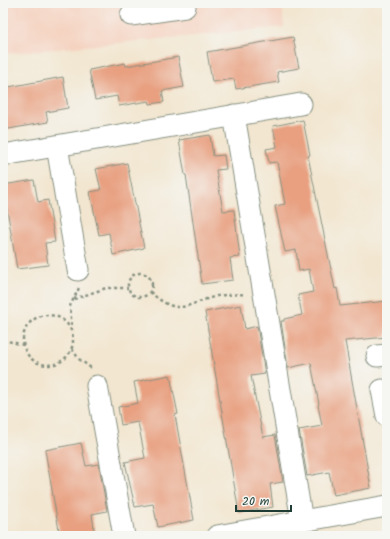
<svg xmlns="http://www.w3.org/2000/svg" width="390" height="539" font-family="Kalam,sans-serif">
<rect width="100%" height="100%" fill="#f6f6f2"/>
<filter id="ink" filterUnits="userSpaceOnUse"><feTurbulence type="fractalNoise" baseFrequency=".025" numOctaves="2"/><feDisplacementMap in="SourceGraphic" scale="8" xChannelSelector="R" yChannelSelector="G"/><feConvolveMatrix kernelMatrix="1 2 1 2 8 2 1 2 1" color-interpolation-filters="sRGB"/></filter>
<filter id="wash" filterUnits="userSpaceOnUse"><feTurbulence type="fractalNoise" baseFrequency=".012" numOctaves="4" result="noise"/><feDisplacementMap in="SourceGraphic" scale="16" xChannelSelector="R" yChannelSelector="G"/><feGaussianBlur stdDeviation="0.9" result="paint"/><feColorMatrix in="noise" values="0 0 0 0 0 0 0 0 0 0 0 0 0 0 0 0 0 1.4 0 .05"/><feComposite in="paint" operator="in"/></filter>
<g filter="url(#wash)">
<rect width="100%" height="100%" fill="#f2e6d0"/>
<path fill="#f5d3c1" d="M3,3H282L284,27L3,54Z"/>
<g id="blocks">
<g fill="#e8a081">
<path d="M293,37L299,68L277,72L279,82L236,89L234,79L212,82L207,52Z"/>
<path d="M178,57L184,87L162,91L164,102L150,104L149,101L119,106L117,96L95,100L89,70L125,63L126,66Z"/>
<path d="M63,77L68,108L46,112L48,122L3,130V88Z"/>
<path d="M303,120L310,155L308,156L323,230L335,289L337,288L340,306L387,301V337L345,341L371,488L334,495L329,472L307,476L299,430L322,426L318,405L319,404L311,363L288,368L281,321H284V319L302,315L298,295L313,292L309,269L299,271L296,250L285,252L275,206L285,204L277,162L269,163L266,149L277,147L273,126Z"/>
<path d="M210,135L213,156L224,155L226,169L216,170L223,211L234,210L240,257L230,258L233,280L202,284L186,175H185L179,140Z"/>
<path d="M127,163L144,248L113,255L109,233L99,235L90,192L101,190L96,169Z"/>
<path d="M34,180L38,202L48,200L55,242L45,243L48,265L17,269L3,185Z"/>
<path d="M241,305L245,329L257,326L265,374L251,376L263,437L275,435L283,482L270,484L273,507L239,513L205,312Z"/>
<path d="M170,375L178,414L175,415L194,520L158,527L153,504L135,507L125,462L145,458L138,422L121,425L118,407L138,403L134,382Z"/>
<path d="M81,443L86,466L99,464L107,511L92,514L95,536H60L45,450Z"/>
</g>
</g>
</g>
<g filter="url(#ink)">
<use href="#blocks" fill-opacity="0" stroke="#889282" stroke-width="1"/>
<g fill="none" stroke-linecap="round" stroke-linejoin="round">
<defs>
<g id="minor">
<path d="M131,15L185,7V3"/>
<path d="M234,115L302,521"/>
<path d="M57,146L78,270"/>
<path d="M3,155L301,104"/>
<path d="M377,356L387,355"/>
<path d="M97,386L124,536"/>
<path d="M382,390L387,416"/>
<path d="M217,536L387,506"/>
</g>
</defs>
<use href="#minor" stroke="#889282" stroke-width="23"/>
<g stroke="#889282" stroke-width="2.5" stroke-dasharray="3 3" stroke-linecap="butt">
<circle cx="140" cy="285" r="12"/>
<path d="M150,292C180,318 185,304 217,296C226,294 236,295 245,294"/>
<path d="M74,299L106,288H128"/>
<circle cx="48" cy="340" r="25"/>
<path d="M72,331L70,306L79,288"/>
<path d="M3,340L24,345"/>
<path d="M72,349L79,359L91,368"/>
</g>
<use href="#minor" stroke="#fff" stroke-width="21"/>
</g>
</g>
<rect width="390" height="539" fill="none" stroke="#f6f6f2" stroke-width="16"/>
<path d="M236 505v6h55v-6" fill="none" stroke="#1f3d34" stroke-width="2"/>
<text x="242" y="505" font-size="12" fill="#1f3d34" stroke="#f6f6f2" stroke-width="3" paint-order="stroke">20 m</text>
</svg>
